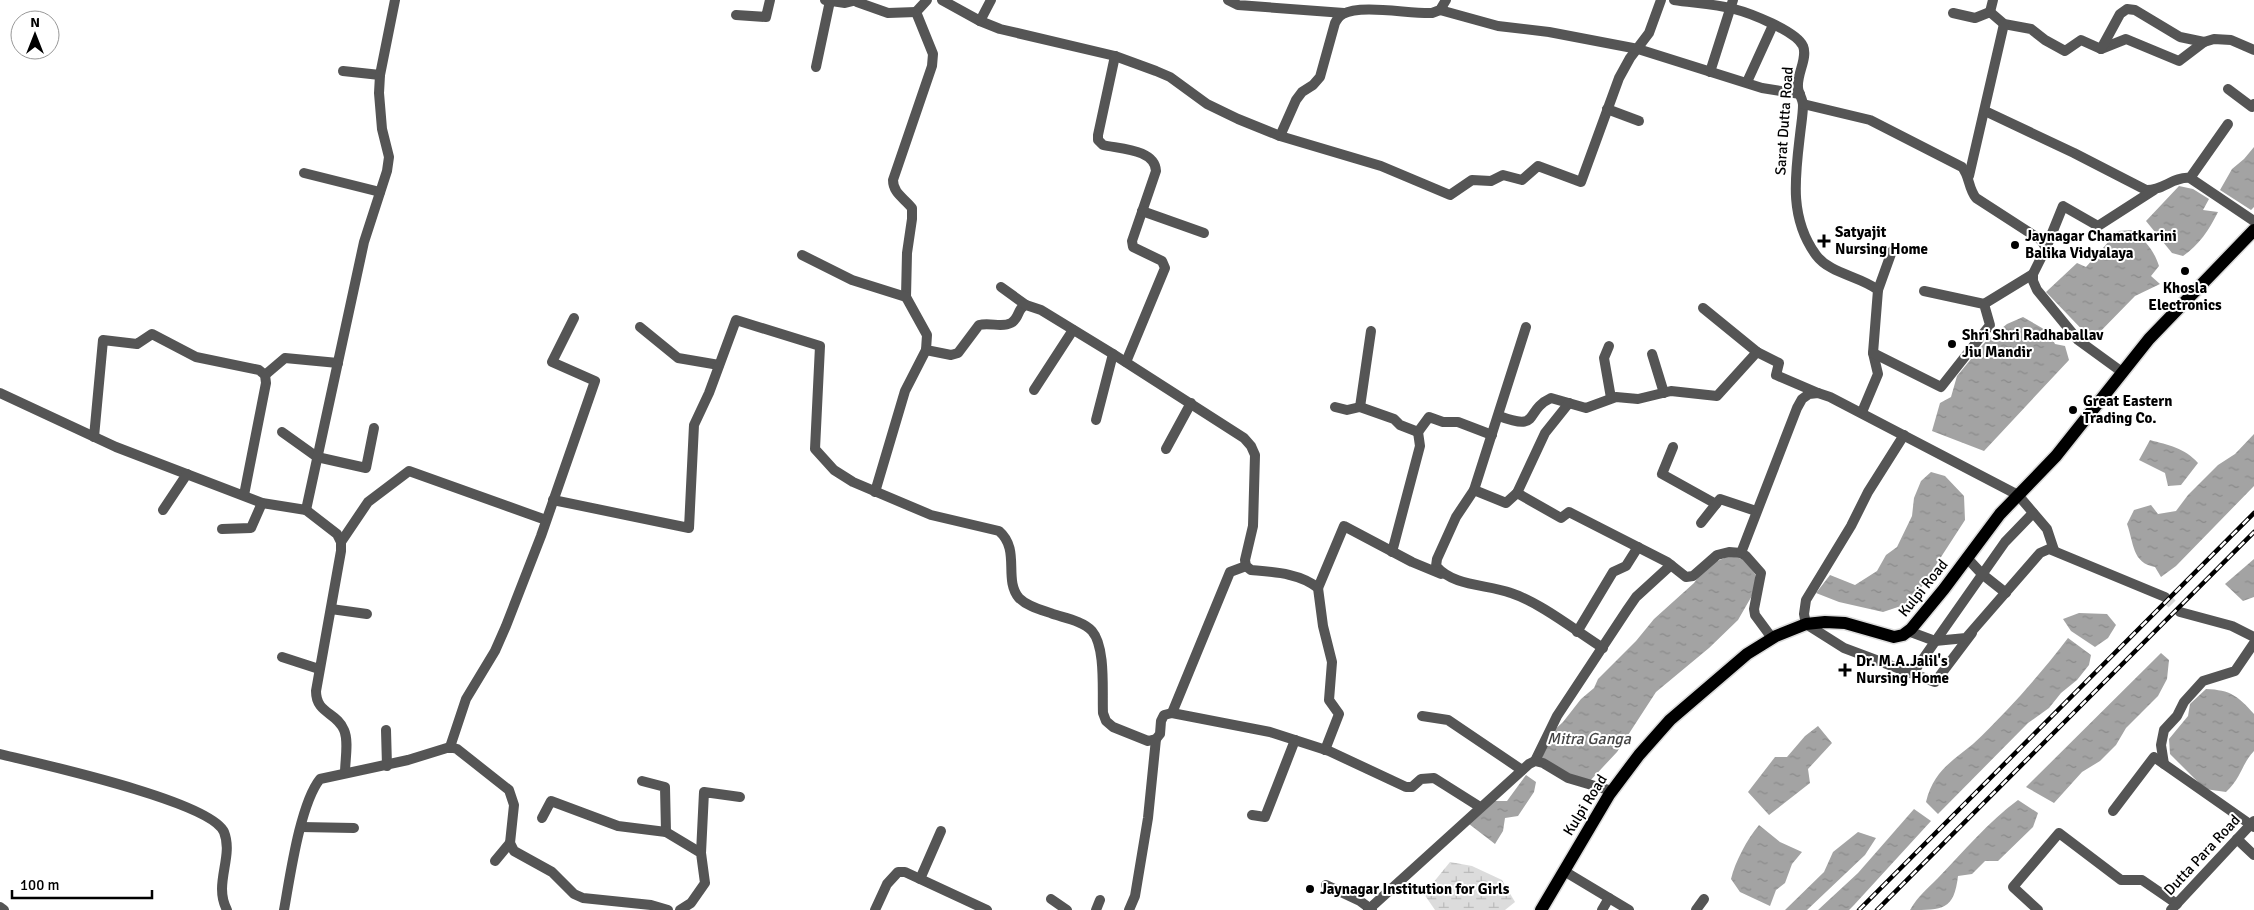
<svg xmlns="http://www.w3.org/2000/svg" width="2254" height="910" font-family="Signika,sans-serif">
<defs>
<pattern id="wetland-marsh" width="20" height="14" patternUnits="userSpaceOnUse" patternTransform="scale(1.25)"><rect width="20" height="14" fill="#dcdcdc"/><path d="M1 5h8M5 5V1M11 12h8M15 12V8" fill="none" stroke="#bbb"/></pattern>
<pattern id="water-ripples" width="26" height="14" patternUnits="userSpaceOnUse" patternTransform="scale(1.25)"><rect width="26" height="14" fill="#a3a3a3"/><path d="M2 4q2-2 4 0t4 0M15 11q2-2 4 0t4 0" fill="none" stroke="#8b8b8b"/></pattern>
</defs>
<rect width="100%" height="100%" fill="#fff"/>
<path fill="url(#wetland-marsh)" d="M1450,862L1472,866L1502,880L1515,902L1505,910H1435L1424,894Z"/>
<g fill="url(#water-ripples)">
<path d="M2254,147V207L2251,210L2220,190L2232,169L2244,159Z"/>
<path d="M2179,186L2193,189L2209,199L2203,210L2218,212C2209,230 2199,245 2183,256L2172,253L2146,221Z"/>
<path d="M2133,230C2145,241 2154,250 2159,266L2151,276L2160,284L2135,296L2092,340L2046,292L2077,263L2086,267L2118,231Z"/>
<path d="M2023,317L2049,332L2055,344L2065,346L2069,360L1984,451L1932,431L1940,403L1951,397L1957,376L1986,341L2007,324Z"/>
<path d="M2254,434V486L2176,566L2161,577L2155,567C2132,563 2134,543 2127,524L2134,510L2151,505L2158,514L2176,511L2188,495L2218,465L2235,454Z"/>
<path d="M2150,440C2168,445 2185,448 2198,463L2181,485L2168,486L2165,473L2139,460Z"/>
<path d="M1931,472L1945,476L1964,496L1965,520L1919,591L1907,604L1883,612L1839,602L1816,593L1830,575L1855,585L1877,571L1886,555L1897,547L1912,516L1914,498L1921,481Z"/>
<path d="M1729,556L1744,559L1755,574L1757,587L1738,620L1709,648L1656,692L1617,752L1588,783L1566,776L1542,758L1549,735L1563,722L1581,699L1594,688L1598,679L1636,641L1654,619L1694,583L1708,565Z"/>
<path d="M2254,559V597L2243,601L2225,584Z"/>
<path d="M2079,613L2107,614L2116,625L2108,638L2095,647L2071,631L2063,619Z"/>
<path d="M2068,638L2091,655L2089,665L2077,680L2061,693L2049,708L2028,723L1938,814L1926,802C1933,772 1951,762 1973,744C1984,734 1995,722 2006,711C2028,688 2048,664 2068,638Z"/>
<path d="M2161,653L2169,660L2167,679L2158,696L2126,728L2116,745L2100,761L2082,772L2054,803L2026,787Z"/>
<path d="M2206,689C2231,690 2238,696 2254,714V751C2241,765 2242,777 2226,792L2205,789L2170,754L2169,739L2188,716L2190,704Z"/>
<path d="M1818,726L1832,743L1808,769L1810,783L1769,815L1748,792L1775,757H1787L1805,736Z"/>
<path d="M1526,775L1536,782L1534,792L1518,816L1505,818L1503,831L1495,844L1469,824L1491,801H1507Z"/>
<path d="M2018,800L2038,813L2033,827L1998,861H1985L1972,874L1958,876C1954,910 1943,910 1910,910C1919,895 1926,890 1938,878C1964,851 1988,822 2018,800Z"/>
<path d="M1914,809L1931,821L1854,905L1849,910H1818L1858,873Z"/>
<path d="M1759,825L1780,842L1802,852L1792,864L1785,883L1776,890L1770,906L1740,892L1731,879C1735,862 1747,839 1759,825Z"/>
<path d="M1858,832L1876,838L1865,855L1807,910H1785L1824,872L1833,852Z"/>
</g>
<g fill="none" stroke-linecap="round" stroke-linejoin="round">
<path stroke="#d9d9d9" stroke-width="10" stroke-dasharray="10 5" stroke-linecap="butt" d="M2165,597L2180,612"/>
<defs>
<path id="major" d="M1541,910L1609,795L1639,755L1670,720L1747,654L1776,636L1806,624L1825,622L1845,623L1894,637L1903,635L1911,629L1944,589L2000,514L2056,456L2149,339L2254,230"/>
</defs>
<use href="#major" stroke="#dbdbdb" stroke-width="15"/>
<g stroke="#555" stroke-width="10">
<path d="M825,0L845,3L857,0"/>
<path d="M927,0L916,12L933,54L932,66L893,180C893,193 904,198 912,208V219L907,253L906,297L927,335L926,350L951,355L958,353L979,325C990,322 1002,328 1011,323C1020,318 1017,308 1026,305L1041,310L1113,354L1244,438L1251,446L1255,455L1253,526L1245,560L1246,566L1251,570C1273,572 1300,573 1318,588L1323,626L1332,662L1329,700L1339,714L1325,750"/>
<path d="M942,0L980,21L1000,29L1115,56L1156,71L1170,77L1207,104L1238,119L1280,136L1381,166L1450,195L1472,180L1491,181L1503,175L1522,180L1538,166L1581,182L1619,78L1630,58L1649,33L1661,0"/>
<path d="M1228,0L1238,5L1344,13"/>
<path d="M1674,0C1694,3 1715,4 1734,9C1750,13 1796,31 1803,46C1808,58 1797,73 1798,87C1798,93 1803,99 1803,105C1803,114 1801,125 1800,135C1795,177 1789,218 1816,255C1830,274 1860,276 1878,290L1873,353L1878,374L1862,412"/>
<path d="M857,2L888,13L916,12"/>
<path d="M1440,10L1498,26L1549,32L1638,49L1762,88L1800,94"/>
<path d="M1990,12L1993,0"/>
<path d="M1953,13L1975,18L1990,12L2004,24L2031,29L2045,40L2065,51L2081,40L2101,49L2126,39L2179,61L2204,42"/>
<path d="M736,15L766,17L770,0"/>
<path d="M980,21L991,0"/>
<path d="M2101,49L2120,14L2127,9L2135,10L2180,37L2204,42L2214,39L2231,40L2254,50"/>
<path d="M1115,56L1098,135V140L1103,145C1120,149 1155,149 1156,171L1132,241L1133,247L1162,261L1165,268L1126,362"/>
<path d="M816,67L830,1"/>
<path d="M343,71L380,75"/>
<path d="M1710,72L1733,0"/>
<path d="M1747,82L1773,25"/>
<path d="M2228,89L2252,107L2254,104"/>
<path d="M1803,104L1870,120L1962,167C1970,177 1968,188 1976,198L2041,240L2046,248L2033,274V281L2037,290L2078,340L2122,372"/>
<path d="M1607,109L1639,121"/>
<path d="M1985,111L2074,153L2146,190C2162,191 2174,176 2190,178L2254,221"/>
<path d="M1280,136L1296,100L1302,92L1313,85L1320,77L1335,23C1337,19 1339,16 1343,14C1361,4 1409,14 1432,13L1440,10L1446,0"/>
<path d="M304,173L380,192"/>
<path d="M1969,176L2004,24"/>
<path d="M2190,178L2228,124"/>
<path d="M1142,211L1204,233"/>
<path d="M2046,248L2063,206L2098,226L2154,190"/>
<path d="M802,255L852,280L906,297"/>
<path d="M1001,287L1026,305"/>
<path d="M1878,290L1892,251"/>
<path d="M1984,304L2033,274"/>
<path d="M1703,308L1757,352"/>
<path d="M640,327L678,358L719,365"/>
<path d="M1526,327L1474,490L1456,517L1437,559L1436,566C1454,587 1487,584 1511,593C1541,603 1576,631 1603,648"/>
<path d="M1609,346L1604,358L1611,398"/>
<path d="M1873,353L1941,387L1990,325L1984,304L1924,291"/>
<path d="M1652,354L1664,393"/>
<path d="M265,375L285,358L338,363"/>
<path d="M1034,390L1073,330"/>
<path d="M0,393L116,447L262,503L306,510L337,534L341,542V551L316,691C316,714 337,712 344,730C349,741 345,760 345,773"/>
<path d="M1335,407L1347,410L1360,407L1394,419L1400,425L1418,432L1429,417L1443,422H1458L1492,435"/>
<path d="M1360,407L1371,331"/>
<path d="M1499,416C1542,432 1523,411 1551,398L1586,408L1616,397L1638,399L1671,391L1717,396L1757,352L1779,363L1776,375L1818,393"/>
<path d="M1096,420L1113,354"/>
<path d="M282,432L317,457L366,468L374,428"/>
<path d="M1904,435L1868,492L1851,526L1806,600L1804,614L1806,624L1844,648L1935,682L1972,633"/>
<path d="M94,437L103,340L137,344L152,334L196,357L259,370L265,375L266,383L244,495"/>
<path d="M1673,447L1662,474L1716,504"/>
<path d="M1166,449L1191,403"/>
<path d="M1474,490L1506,503L1517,493L1561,518L1569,512L1667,562L1686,577L1693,576L1717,555L1729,552L1741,553L1746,556L1761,573L1754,609L1755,615L1772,638"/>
<path d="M875,492L905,391L926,350"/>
<path d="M1517,493L1545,433L1569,403"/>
<path d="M553,500L689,528L694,425L709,393L736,320L820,346L815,449L834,470L853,482L931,515L999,531C1021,550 1003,579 1019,598C1028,607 1042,610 1053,614C1065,618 1083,621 1092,631C1106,647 1102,692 1103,713L1106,721L1113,727L1148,741L1156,739L1160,734L1161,721L1164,715L1172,713L1270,732L1329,751L1406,787H1412L1421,779L1434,778L1480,807"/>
<path d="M163,510L187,474"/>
<path d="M306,510L364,242L387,171L389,157L382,129L379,93L380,75L395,0"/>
<path d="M1701,523L1720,499L1756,511"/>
<path d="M222,529L251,528L262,503"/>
<path d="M341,542L368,502L409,471L546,520"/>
<path d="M1392,552L1420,446L1418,432"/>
<path d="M1741,553L1797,408L1802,399L1809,394L1818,393L1830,397L2018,495L2047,529L2054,550"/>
<path d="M1967,558L1982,574L2006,593"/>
<path d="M1318,588L1344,526L1412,562L1441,574"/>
<path d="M331,609L367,614"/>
<path d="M2180,612L2232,626L2254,637"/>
<path d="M1908,631L1935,641L1966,638L2040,553L2049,549L2165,597"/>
<path d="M1577,632L1613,572L1626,566L1638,547"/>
<path d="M282,657L319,669"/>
<path d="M1913,673L2005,542L2033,513"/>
<path d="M1172,713L1230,572L1246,566"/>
<path d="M1422,716L1448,720L1522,770"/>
<path d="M386,730L387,766"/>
<path d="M450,747L466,699L495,651L506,626L541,536L595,381L552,362L574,318"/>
<path d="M0,754C37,763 211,801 224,832C234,857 213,884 227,910"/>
<path d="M1535,761L1557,716L1627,610L1636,597L1671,565"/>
<path d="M2164,764L2161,745L2164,730L2177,716L2184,702L2203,681L2235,671L2254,643"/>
<path d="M642,781L665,787L666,832L701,853L705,883L691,903L680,910"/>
<path d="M2113,811L2154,757L2254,827"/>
<path d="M1252,815L1265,817L1295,740"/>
<path d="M542,818L551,801L618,826L666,832"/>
<path d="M301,827L354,828"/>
<path d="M2237,839L2254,855"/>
<path d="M701,853L704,792L740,797"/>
<path d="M495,861L510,843"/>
<path d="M1564,871L1629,910"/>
<path d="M920,879L941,831"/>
<path d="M1326,885L1360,901L1372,910"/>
<path d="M1051,899L1067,910"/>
<path d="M0,907L4,910"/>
<path d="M284,910C290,877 300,804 320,779L408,760L450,747L457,749L509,790L514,805L510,843L514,851L552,872L574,894L583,898L651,905L668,910"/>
<path d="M875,910L887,884L898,872H905L987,910"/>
<path d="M1096,910L1100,900"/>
<path d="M1129,910L1135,896L1148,818L1156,739"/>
<path d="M1368,910L1529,764L1535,761L1543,763L1568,778L1612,791"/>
<path d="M1602,910L1609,898"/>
<path d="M1696,910L1704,899"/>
<path d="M2038,910L2013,887L2059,833L2121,880H2142L2177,904"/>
<path d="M2171,910L2254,821"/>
</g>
<use href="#major" stroke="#000" stroke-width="12"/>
<defs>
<g id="rail">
<path d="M1859,910L2254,513"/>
<path d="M1877,910L2254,532"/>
</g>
</defs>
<use href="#rail" stroke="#000" stroke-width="4.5"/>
<use href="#rail" stroke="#fff" stroke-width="2.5" stroke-dasharray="8" stroke-linecap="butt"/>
</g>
<g fill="#000" stroke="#fff" stroke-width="2">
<path d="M1821.5 233.5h5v5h5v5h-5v5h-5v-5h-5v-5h5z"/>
<circle cx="2015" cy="245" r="5"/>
<circle cx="2185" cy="271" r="5"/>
<circle cx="1952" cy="344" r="5"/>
<circle cx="2073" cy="410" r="5"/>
<path d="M1842.5 662.5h5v5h5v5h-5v5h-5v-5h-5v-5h5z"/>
<circle cx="1310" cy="889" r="5"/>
</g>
<g text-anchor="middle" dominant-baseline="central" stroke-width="4" stroke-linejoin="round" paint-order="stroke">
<g font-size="15" fill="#000" stroke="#fff">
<text transform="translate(1784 121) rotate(-86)">Sarat Dutta Road</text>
<text transform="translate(1923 588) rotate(-51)">Kulpi Road</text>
<text transform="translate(1585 805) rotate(-58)">Kulpi Road</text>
<text transform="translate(2202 855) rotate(-47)">Dutta Para Road</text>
</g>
<g font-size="15" font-weight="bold" fill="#000" stroke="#fff" text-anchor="start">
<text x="1835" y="232">Satyajit<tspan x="1835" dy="17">Nursing Home</tspan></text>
<text x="2025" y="236">Jaynagar Chamatkarini<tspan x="2025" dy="17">Balika Vidyalaya</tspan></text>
<text x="2185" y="288" text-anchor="middle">Khosla<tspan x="2185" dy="17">Electronics</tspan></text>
<text x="1962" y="335">Shri Shri Radhaballav<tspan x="1962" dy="17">Jiu Mandir</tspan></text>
<text x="2083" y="401">Great Eastern<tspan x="2083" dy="17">Trading Co.</tspan></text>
<text x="1856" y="661">Dr. M.A.Jalil's<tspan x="1856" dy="17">Nursing Home</tspan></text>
<text x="1320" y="889">Jaynagar Institution for Girls</text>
</g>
<g font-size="16" font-style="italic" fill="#444" stroke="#fff">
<text x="1589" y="739">Mitra Ganga</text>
</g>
</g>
<g transform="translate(35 35)"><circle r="24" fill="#ffffff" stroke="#999999"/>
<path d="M0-4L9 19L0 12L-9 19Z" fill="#000000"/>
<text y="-8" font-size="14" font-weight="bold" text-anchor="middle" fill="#000000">N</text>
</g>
<path d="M12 890v8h140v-8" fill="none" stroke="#000000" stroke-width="2.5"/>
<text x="20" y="890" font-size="15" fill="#000000" stroke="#ffffff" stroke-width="4" paint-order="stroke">100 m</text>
</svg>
